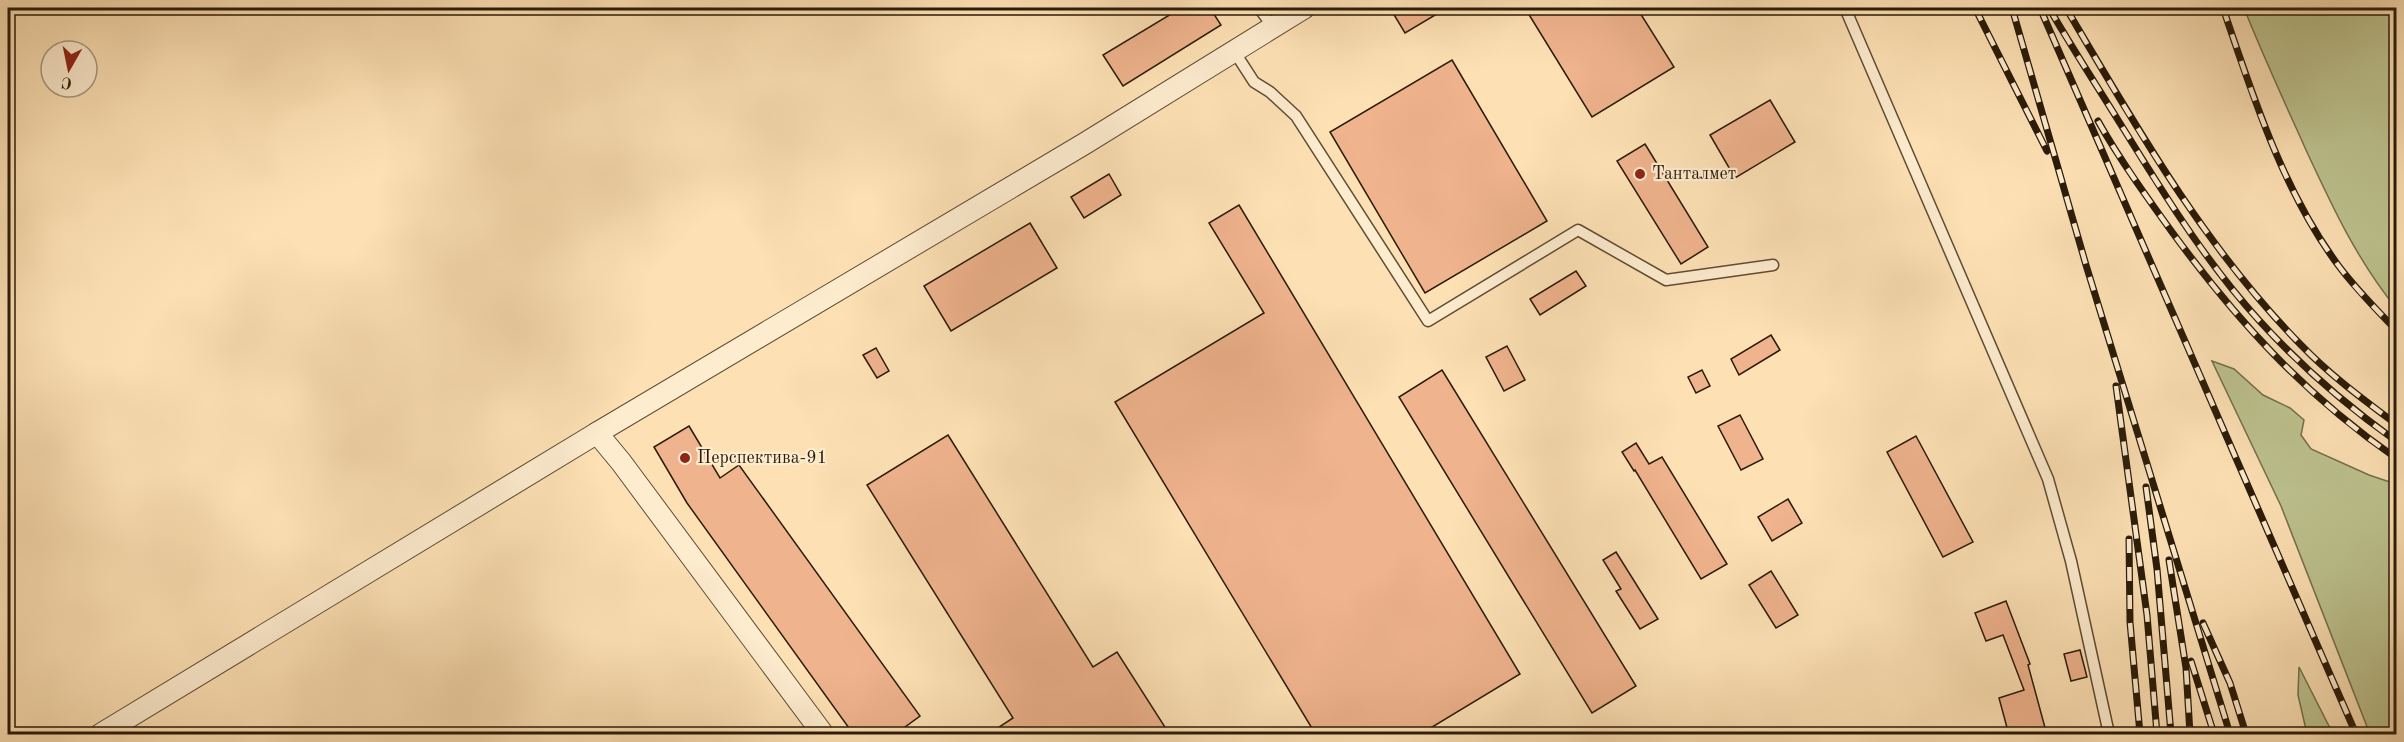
<svg xmlns="http://www.w3.org/2000/svg" width="2404" height="742" font-family="'Old Standard TT',serif">
<rect width="100%" height="100%" fill="#fde1b5"/>
<filter id="stains"><feTurbulence type="fractalNoise" baseFrequency=".00333" numOctaves="4"/><feColorMatrix values="0 0 0 0 .2 0 0 0 0 .09 0 0 0 0 .02 0 0 0 .5 -.17"/></filter>
<radialGradient id="worn" r=".72"><stop offset=".6" stop-color="#630" stop-opacity="0"/><stop offset="1" stop-color="#630" stop-opacity=".3"/></radialGradient>
<g fill="#bdc38f" stroke="#746f4c" stroke-width="1.5">
<path d="M2244,8H2396V308C2357,260 2332,206 2306,150C2285,103 2263,56 2244,8Z"/>
<path d="M2212,361L2234,369L2263,395L2290,408L2304,420L2301,435L2311,449L2369,475L2396,484V734H2372L2368,729L2281,506Z"/>
<path d="M2299,667L2333,734H2307L2298,695Z"/>
</g>
<g fill="#efb38d" stroke="#2a1b09" stroke-width="1.5">
<path d="M1181,8H1210L1221,25L1123,86L1103,55Z"/>
<path d="M1390,8H1447L1405,33Z"/>
<path d="M1538,8H1637L1674,67L1592,117L1528,13Z"/>
<path d="M1452,60L1547,221L1425,293L1330,132Z"/>
<path d="M1770,100L1795,142L1735,178L1710,135Z"/>
<path d="M1645,144L1708,247L1681,264L1617,161Z"/>
<path d="M1109,174L1121,195L1084,218L1071,197Z"/>
<path d="M1239,205L1520,674L1419,735H1316L1115,402L1264,313L1209,223Z"/>
<path d="M1030,223L1057,268L951,331L924,286Z"/>
<path d="M1576,271L1586,286L1540,315L1530,299Z"/>
<path d="M1771,335L1780,350L1739,375L1731,359Z"/>
<path d="M1507,346L1525,380L1504,391L1486,357Z"/>
<path d="M876,348L889,371L877,378L863,355Z"/>
<path d="M1442,370L1636,686L1592,713L1399,397Z"/>
<path d="M1702,370L1710,386L1696,393L1688,377Z"/>
<path d="M1740,415L1763,459L1741,470L1718,426Z"/>
<path d="M689,426L720,478L739,465L920,716L894,735H854L687,503L654,447Z"/>
<path d="M948,435L1093,667L1117,652L1170,735H987L1013,718L867,485Z"/>
<path d="M1916,436L1973,542L1943,557L1887,452Z"/>
<path d="M1636,443L1649,464L1662,457L1727,564L1701,579L1635,470L1634,471L1622,452Z"/>
<path d="M1788,499L1802,523L1772,541L1758,517Z"/>
<path d="M1616,552L1658,619L1640,629L1616,591L1621,589L1603,560Z"/>
<path d="M1771,571L1798,615L1776,628L1749,585Z"/>
<path d="M2006,601L2030,664L2028,665L2047,735H2009L1999,698L2024,690L2003,635L1986,641L1975,613Z"/>
<path d="M2080,650L2087,677L2071,681L2064,654Z"/>
</g>
<g fill="none" stroke-linecap="round" stroke-linejoin="round">
<defs>
<g id="lane">
<path d="M1259,8L1273,27"/>
<path d="M1845,8L2048,479L2071,561L2109,734"/>
<path d="M1234,51L1254,82L1270,92L1296,116L1428,321L1578,230L1666,280L1773,265"/>
</g>
<g id="street">
<path d="M597,433L1084,144L1304,8"/>
<path d="M101,734L597,433L621,462L823,734"/>
</g>
</defs>
<use href="#lane" stroke="#5f4c34" stroke-width="13"/>
<use href="#street" stroke="#5f4c34" stroke-width="23"/>
<use href="#lane" stroke="#feeccf" stroke-width="10"/>
<use href="#street" stroke="#feeccf" stroke-width="21"/>
<defs>
<g id="rail">
<path d="M1975,8L2047,151"/>
<path d="M2012,8L2086,265L2230,734"/>
<path d="M2040,8L2356,734"/>
<path d="M2049,8C2071,46 2095,83 2118,120C2154,178 2190,237 2233,290C2280,348 2336,398 2396,441"/>
<path d="M2066,8C2135,125 2205,248 2302,346C2330,375 2364,400 2396,424"/>
<path d="M2223,8C2253,96 2282,189 2338,265C2355,288 2376,309 2396,330"/>
<path d="M2098,121C2120,160 2146,196 2172,232C2238,322 2304,394 2396,458"/>
<path d="M2116,386L2147,615L2157,734"/>
<path d="M2146,487L2157,569L2171,734"/>
<path d="M2129,539L2130,622L2140,734"/>
<path d="M2169,560L2186,668L2190,734"/>
<path d="M2203,623L2230,683L2246,734"/>
<path d="M2191,661L2214,734"/>
</g>
</defs>
<use href="#rail" stroke="#2a1b09" stroke-width="7"/>
<use href="#rail" stroke="#feeccf" stroke-width="4.5" stroke-dasharray="14" stroke-linecap="butt"/>
</g>
<g fill="#8f2418" stroke="#feeccf" stroke-width="2">
<circle cx="1640" cy="174" r="6"/>
<circle cx="685" cy="458" r="6"/>
</g>
<g text-anchor="middle" dominant-baseline="central" stroke-width="4.5" stroke-linejoin="round" paint-order="stroke">
<g font-size="18" fill="#2a1b09" stroke="#feeccf" text-anchor="start">
<text x="1652" y="174">Танталмет</text>
<text x="697" y="458">Перспектива-91</text>
</g>
</g>
<rect width="2404" height="742" fill="none" stroke="#fde1b5" stroke-width="30"/>
<rect x="9" y="9" width="2386" height="724" fill="none" stroke="#2a1b09" stroke-width="3"/>
<rect x="15" y="15" width="2374" height="712" fill="none" stroke="#2a1b09" stroke-width="1.5"/>
<g transform="translate(69 69) rotate(189)"><circle r="28" fill="#feeccf" stroke="#a99880" stroke-width="1.5"/>
<path d="M0-4.5L10 22L0 15L-10 22Z" fill="#8f2418"/>
<text y="-9" font-size="16" font-weight="bold" text-anchor="middle" fill="#2a1b09">С</text>
</g>
<rect width="100%" height="100%" filter="url(#stains)"/>
<rect width="100%" height="100%" fill="url(#worn)"/>
</svg>
